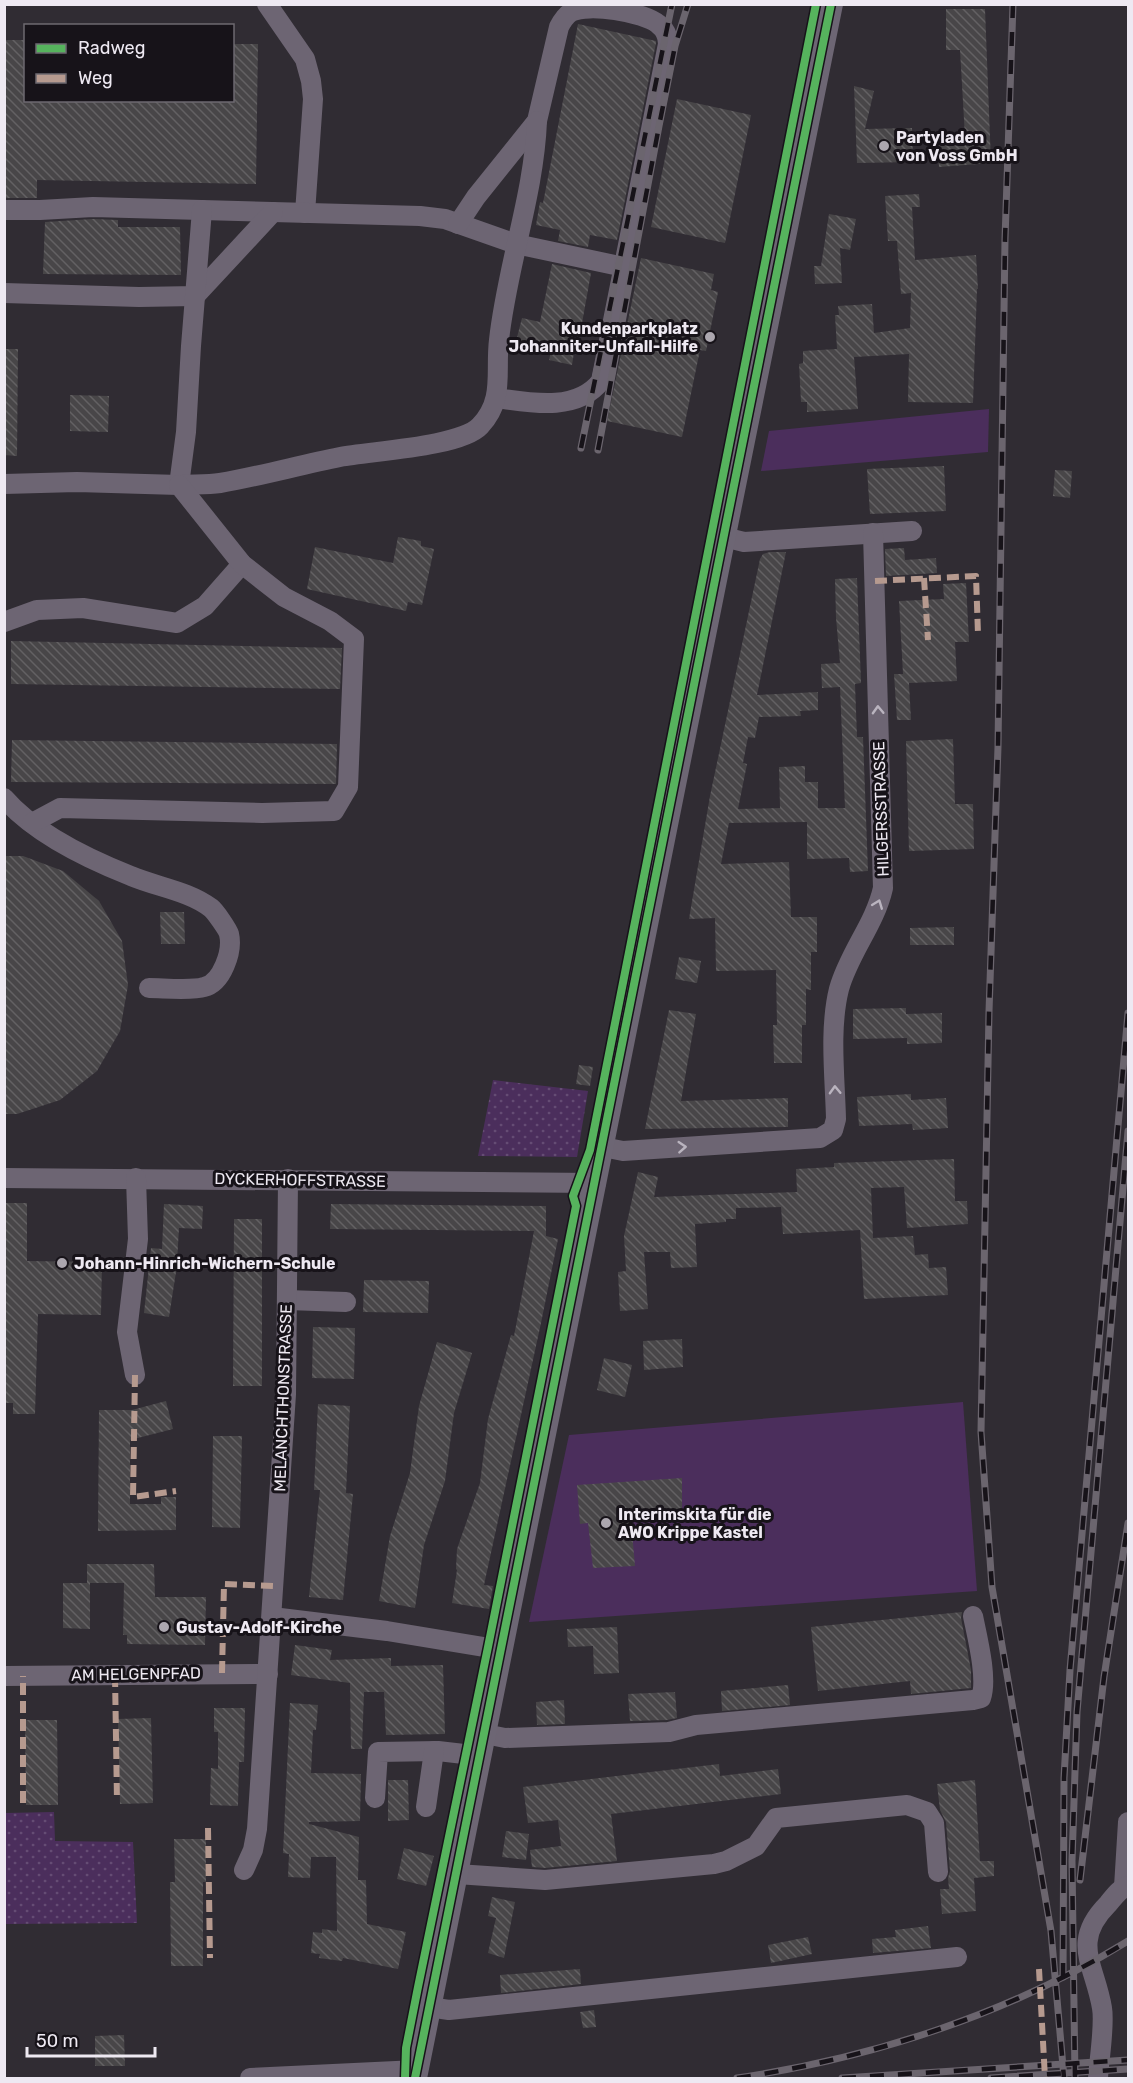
<svg xmlns="http://www.w3.org/2000/svg" width="1133" height="2083" font-family="Rubik,sans-serif">
<defs>
<pattern id="park-dots" width="8" height="8" patternUnits="userSpaceOnUse" patternTransform="scale(1.5)"><rect width="8" height="8" fill="#4b2e5c"/><path d="M2 2h.1M6 6h.1" fill="none" stroke="#654c74" stroke-width="1.8" stroke-linecap="round"/></pattern>
<pattern id="building-back-hatch" width="6" height="6" patternUnits="userSpaceOnUse" patternTransform="scale(1.5)"><rect width="6" height="6" fill="#484648"/><path d="M-1 5l2 2M0 0l6 6M5-1l2 2" fill="none" stroke="#636163"/></pattern>
</defs>
<rect width="100%" height="100%" fill="#302c33"/>
<g fill="#4b2e5c">
<path d="M989,409L988,452L761,471L769,431Z"/>
<path d="M963,1402L977,1591L529,1622L569,1435Z"/>
</g>
<g fill="url(#park-dots)">
<path d="M493,1080L588,1091L577,1157L478,1156Z"/>
<path d="M54,1812L55,1841L133,1842L137,1923L5,1924V1813Z"/>
</g>
<g fill="url(#building-back-hatch)">
<path d="M946,9H985L991,163L939,167L937,139L965,137L960,50H946Z"/>
<path d="M578,24L656,41V43L617,240L590,235L588,247L558,241L560,230L536,225L540,202L543,203Z"/>
<path d="M4,40H26V100H232V44H258L256,184L37,180V198H4Z"/>
<path d="M854,86L874,91L865,129L912,128L913,162L857,163Z"/>
<path d="M677,99L751,115L725,243L651,227Z"/>
<path d="M919,194L920,207H912L915,260L976,255L978,289H977L973,403L908,402L909,354L854,357L858,409L807,412V402H801L799,364L803,363V351L837,349L835,315H839L838,306L872,304L874,333L910,328L911,293L901,294L897,241H888L885,196Z"/>
<path d="M829,214L856,219L850,250L840,248L842,283L815,284L814,266H821Z"/>
<path d="M93,219L118,220V227H180L181,275L43,274L45,222Z"/>
<path d="M641,258L714,274L711,290L718,292L706,351L700,350L682,437L607,421Z"/>
<path d="M552,264L591,273L579,340H576L572,365L549,360L551,351L515,345L522,318L540,322Z"/>
<path d="M4,349H18L17,456L4,455Z"/>
<path d="M70,395L109,396L108,432L70,431Z"/>
<path d="M944,466L946,511L870,514L867,469Z"/>
<path d="M1055,470L1072,471L1070,498L1053,496Z"/>
<path d="M398,537L421,541V546L434,549L422,605L408,602L406,611L307,589L315,547L393,563Z"/>
<path d="M904,548L905,560L936,558L937,573L886,576L885,549Z"/>
<path d="M770,552H786L757,695L818,692V710L800,711L801,716L759,717L755,738L748,737L743,763L747,764L738,809L780,808L779,767L805,766V782H818V808H845L840,687L822,688L821,664L840,663L836,618L835,579L857,578L861,683L855,684L857,737H863L868,871L850,872L849,858L807,859V822L729,823L721,864L789,862L791,917H817V952H811V990L806,989V1025H802V1063H774L773,1025H777L776,970L716,971L715,918L689,919L710,796L760,559L763,554Z"/>
<path d="M966,583L969,642H955L957,681L909,683L911,720H897L894,674H903L899,601L944,599L943,584Z"/>
<path d="M11,641L342,648L340,689L11,684Z"/>
<path d="M953,739L955,804H973L974,849L909,851L906,741Z"/>
<path d="M12,740L337,744L336,784L11,782Z"/>
<path d="M4,856H23L63,871L99,901L122,941L128,985L120,1031L97,1071L60,1100L17,1114H4Z"/>
<path d="M160,912H184L185,944H161Z"/>
<path d="M954,927V945H910V928Z"/>
<path d="M679,957L701,961L697,983L675,979Z"/>
<path d="M906,1008V1014L942,1013V1043L907,1044V1038L853,1039V1009Z"/>
<path d="M669,1010L696,1014L681,1101L788,1098V1127L645,1129Z"/>
<path d="M579,1065L593,1067L590,1086L576,1084Z"/>
<path d="M911,1094V1100L946,1098L948,1128L913,1130L912,1124L859,1126L857,1097Z"/>
<path d="M954,1159L955,1201H967L968,1224L907,1228L904,1187L871,1188L873,1238L913,1236L915,1255L928,1254L929,1268L946,1267L948,1295L864,1299L860,1230L783,1234L781,1207L736,1208V1219H726V1222L695,1224L697,1267L671,1268L670,1252H644L648,1309L620,1311L618,1272L626,1271L624,1236L638,1172L658,1177L654,1197L735,1194L797,1192L796,1169L834,1167V1163Z"/>
<path d="M4,1203H27V1261L102,1262L101,1315L38,1314L35,1414H13V1403H4Z"/>
<path d="M164,1204L203,1206L202,1229L179,1228L177,1262L183,1267L176,1272L169,1317L144,1313L151,1248L162,1249Z"/>
<path d="M331,1204L546,1206V1236L558,1239L541,1323L484,1585L493,1586L489,1609L452,1603L457,1570L456,1569L457,1549L480,1483L488,1419L511,1335L514,1336L534,1231L330,1229Z"/>
<path d="M234,1219H262V1386H233Z"/>
<path d="M364,1280L429,1281L428,1313L363,1312Z"/>
<path d="M313,1327L355,1328L354,1379L312,1378Z"/>
<path d="M682,1339L683,1367L644,1370L643,1341Z"/>
<path d="M437,1342L472,1353L454,1413L445,1481L424,1545L415,1608L379,1601L390,1536L410,1473L419,1406Z"/>
<path d="M604,1358L632,1365L625,1397L597,1390Z"/>
<path d="M166,1401L173,1429L130,1440V1504H161V1497H176V1530L98,1531L99,1410H132Z"/>
<path d="M318,1404L350,1406L346,1493L353,1494L343,1600L309,1597L320,1490H314Z"/>
<path d="M213,1436H242L240,1528L212,1527Z"/>
<path d="M682,1478V1516L631,1520L635,1566L593,1568L588,1523L580,1524L577,1485Z"/>
<path d="M87,1564H154L155,1597H206L205,1645L127,1644V1635H123L124,1583H90V1629L63,1628V1583H87Z"/>
<path d="M962,1612L961,1618L971,1670V1688L911,1694L910,1681L818,1691L811,1627Z"/>
<path d="M617,1627L619,1673L594,1674L593,1646L568,1647L567,1629Z"/>
<path d="M295,1645L332,1650L330,1660L391,1658V1666L443,1665L445,1734L386,1735L384,1692H364L362,1749H351L350,1683L291,1675Z"/>
<path d="M788,1685L790,1705L722,1711L721,1691Z"/>
<path d="M675,1692L677,1718L667,1720L630,1721L628,1694Z"/>
<path d="M564,1700L565,1724L537,1725L536,1702Z"/>
<path d="M290,1703L318,1705L316,1730H313L311,1773L361,1774L360,1821L309,1822V1824L359,1837L358,1880H366L367,1924L406,1932L398,1969L343,1958L342,1961L319,1958L320,1954L311,1953L313,1932L322,1933V1929L337,1931L336,1857H311L310,1878L288,1877L289,1854L283,1853Z"/>
<path d="M214,1708H245L244,1762H239L238,1806L210,1805L211,1768L218,1769V1732H214Z"/>
<path d="M151,1718L153,1803L120,1804L118,1719Z"/>
<path d="M25,1720H57L58,1805H26Z"/>
<path d="M719,1764L720,1776L778,1769L781,1794L611,1814L617,1861L545,1868L532,1867L530,1850L561,1846L558,1820L528,1823L523,1787Z"/>
<path d="M388,1780H408L409,1820L388,1821Z"/>
<path d="M975,1780L980,1861H994V1876L974,1878L976,1911L942,1914L940,1889H949L948,1878L950,1871L946,1822L940,1810L937,1784Z"/>
<path d="M506,1831L529,1834L526,1860L502,1857Z"/>
<path d="M174,1839H206V1882H203V1966H171L170,1882H175Z"/>
<path d="M404,1848L434,1856L426,1886L397,1879Z"/>
<path d="M492,1897L515,1902L504,1958L488,1953L496,1918L488,1916Z"/>
<path d="M928,1926L931,1948L873,1953L872,1939L896,1937L895,1930Z"/>
<path d="M808,1937L812,1954L771,1963L768,1945Z"/>
<path d="M580,1969L581,1984L501,1993L500,1975Z"/>
<path d="M594,2010L596,2027L583,2028L580,2012Z"/>
<path d="M124,2035L125,2066H95V2036Z"/>
</g>
<g fill="none" stroke-linecap="round" stroke-linejoin="round">
<g stroke="#6d6573" stroke-width="20">
<path d="M267,4L305,59L311,81L313,99L305,213"/>
<path d="M4,210H40L93,207L420,216L445,219L516,244L624,267"/>
<path d="M458,224L476,197L537,121L559,27C562,21 565,16 571,12C588,3 643,12 658,24C665,29 668,35 668,44L601,381C577,412 531,403 497,398"/>
<path d="M4,293L139,297L195,296L273,212"/>
<path d="M4,484L77,482L179,485L186,432L191,346L202,210"/>
<path d="M179,485C192,484 207,485 220,483C260,476 300,465 340,457C371,451 460,447 480,426C505,400 495,372 499,340C507,266 534,195 537,121"/>
<path d="M724,537L744,542L912,531"/>
<path d="M4,622L37,610L83,608L177,623L205,606L242,564"/>
<path d="M4,798C35,834 88,859 131,876C157,887 189,891 211,908C215,911 228,930 229,934C233,951 222,983 204,987C192,991 163,988 149,988"/>
<path d="M32,823L60,808L262,813L334,811L348,787L354,639L330,621L284,597L242,564L179,485"/>
<path d="M603,1147L623,1151L820,1138L833,1130L836,1119C835,1078 829,1029 839,989C849,953 875,924 883,888L873,533"/>
<path d="M4,1178L596,1183"/>
<path d="M287,1300L346,1302"/>
<path d="M135,1375L127,1332L138,1239L136,1178"/>
<path d="M272,1617L387,1631L502,1650"/>
<path d="M4,1676L268,1674"/>
<path d="M485,1734L505,1738L669,1732L696,1725L973,1700L981,1698C988,1679 977,1636 973,1616"/>
<path d="M375,1798L378,1752L438,1751L481,1756"/>
<path d="M426,1807L434,1751"/>
<path d="M244,1870L253,1850L257,1829L286,1394L288,1179"/>
<path d="M457,1874L545,1880L714,1864L726,1861L756,1846L776,1818L907,1805L927,1812L934,1823L938,1872"/>
<path d="M1124,1887L1128,1822"/>
<path d="M429,2007L449,2010L957,1957"/>
<path d="M250,2078L417,2070"/>
<path d="M1098,2078C1099,2060 1105,2025 1102,2008C1095,1965 1070,1942 1108,1904C1114,1897 1120,1888 1128,1886"/>
</g>
<path stroke="#6d6674" stroke-width="24" d="M415,2078C557,1388 690,695 831,4"/>
<defs>
<g id="rail">
<path d="M1013,4L1005,239L998,747L989,1012L981,1432L992,1587L1051,1931L1064,2078"/>
<path d="M581,448L672,4"/>
<path d="M598,450L659,126L675,46L688,4"/>
<path d="M1080,1880L1104,1677L1128,1523"/>
<path d="M1063,1977L1064,1778L1070,1670L1128,1013"/>
<path d="M737,2078C873,2058 1011,2013 1128,1941"/>
<path d="M842,2078L1128,2060"/>
<path d="M991,2078L1128,2069"/>
<path d="M1075,2078L1072,1861L1077,1712L1128,1131"/>
</g>
</defs>
<use href="#rail" stroke="#6b656e" stroke-width="7"/>
<use href="#rail" stroke="#171319" stroke-width="4.5" stroke-dasharray="14" stroke-linecap="butt"/>
<g stroke="#b69a8f" stroke-width="6" stroke-dasharray="12 6" stroke-linecap="butt">
<path d="M924,578L928,640"/>
<path d="M875,581L976,576L978,634"/>
<path d="M135,1375L133,1497L176,1491"/>
<path d="M222,1673L224,1584L274,1586"/>
<path d="M115,1675L117,1801"/>
<path d="M23,1803V1676"/>
<path d="M208,1828L210,1958"/>
<path d="M1039,1969L1045,2078"/>
</g>
<defs>
<g id="cycleway">
<path d="M405,2078L406,2048L418,1987L488,1647L576,1206L573,1196L590,1150L816,4"/>
<path d="M415,2078C557,1388 690,695 831,4"/>
</g>
</defs>
<use href="#cycleway" stroke="#171319" stroke-width="11"/>
<use href="#cycleway" stroke="#56b35d" stroke-width="8"/>
</g>
<defs><path id="oneway-chevron" d="M-2-3.5L2.5 0L-2 3.5" fill="none" stroke-width="1.6" stroke-linecap="round" stroke-linejoin="round" transform="scale(1.5)"/></defs>
<g stroke="#bab4bf">
<use href="#oneway-chevron" transform="translate(878 710) rotate(-92)"/>
<use href="#oneway-chevron" transform="translate(878 904) rotate(-69)"/>
<use href="#oneway-chevron" transform="translate(835 1090) rotate(-92)"/>
<use href="#oneway-chevron" transform="translate(682 1147) rotate(-4)"/>
</g>
<g fill="#aca7af" stroke="#171319" stroke-width="2">
<circle cx="884" cy="146" r="6"/>
<circle cx="710" cy="337" r="6"/>
<circle cx="62" cy="1263" r="6"/>
<circle cx="606" cy="1523" r="6"/>
<circle cx="164" cy="1627" r="6"/>
</g>
<g text-anchor="middle" dominant-baseline="central" stroke-width="6" stroke-linejoin="round" paint-order="stroke">
<g font-size="16" font-weight="bold" fill="#eee9f2" stroke="#171319" text-anchor="start">
<text x="896" y="137">Partyladen<tspan x="896" dy="18">von Voss GmbH</tspan></text>
<text x="698" y="328" text-anchor="end">Kundenparkplatz<tspan x="698" dy="18">Johanniter-Unfall-Hilfe</tspan></text>
<text x="74" y="1263">Johann-Hinrich-Wichern-Schule</text>
<text x="618" y="1514">Interimskita für die<tspan x="618" dy="18">AWO Krippe Kastel</tspan></text>
<text x="176" y="1627">Gustav-Adolf-Kirche</text>
</g>
<g font-size="16" fill="#eee9f2" stroke="#171319">
<text transform="translate(881 809) rotate(-92)">HILGERSSTRASSE</text>
<text transform="translate(300 1180) rotate(1)">DYCKERHOFFSTRASSE</text>
<text transform="translate(283 1398) rotate(-88)">MELANCHTHONSTRASSE</text>
<text transform="translate(136 1674) rotate(-1)">AM HELGENPFAD</text>
</g>
</g>
<rect width="1133" height="2083" fill="none" stroke="#eee9f2" stroke-width="12"/>
<rect x="24" y="24" width="210" height="78" fill="#171319" stroke="#6d6970" stroke-width="1.5"/>
<rect x="36" y="44" width="30" height="9" fill="#56b35d" stroke="#6d6970" stroke-width="1.5"/>
<text x="78" y="54" font-size="18" fill="#eee9f2">Radweg</text>
<rect x="36" y="74" width="30" height="9" fill="#b69a8f" stroke="#6d6970" stroke-width="1.5"/>
<text x="78" y="84" font-size="18" fill="#eee9f2">Weg</text>
<path d="M27 2047v9h128v-9" fill="none" stroke="#eee9f2" stroke-width="3"/>
<text x="36" y="2047" font-size="18" fill="#eee9f2" stroke="#171319" stroke-width="4.5" paint-order="stroke">50 m</text>
</svg>
